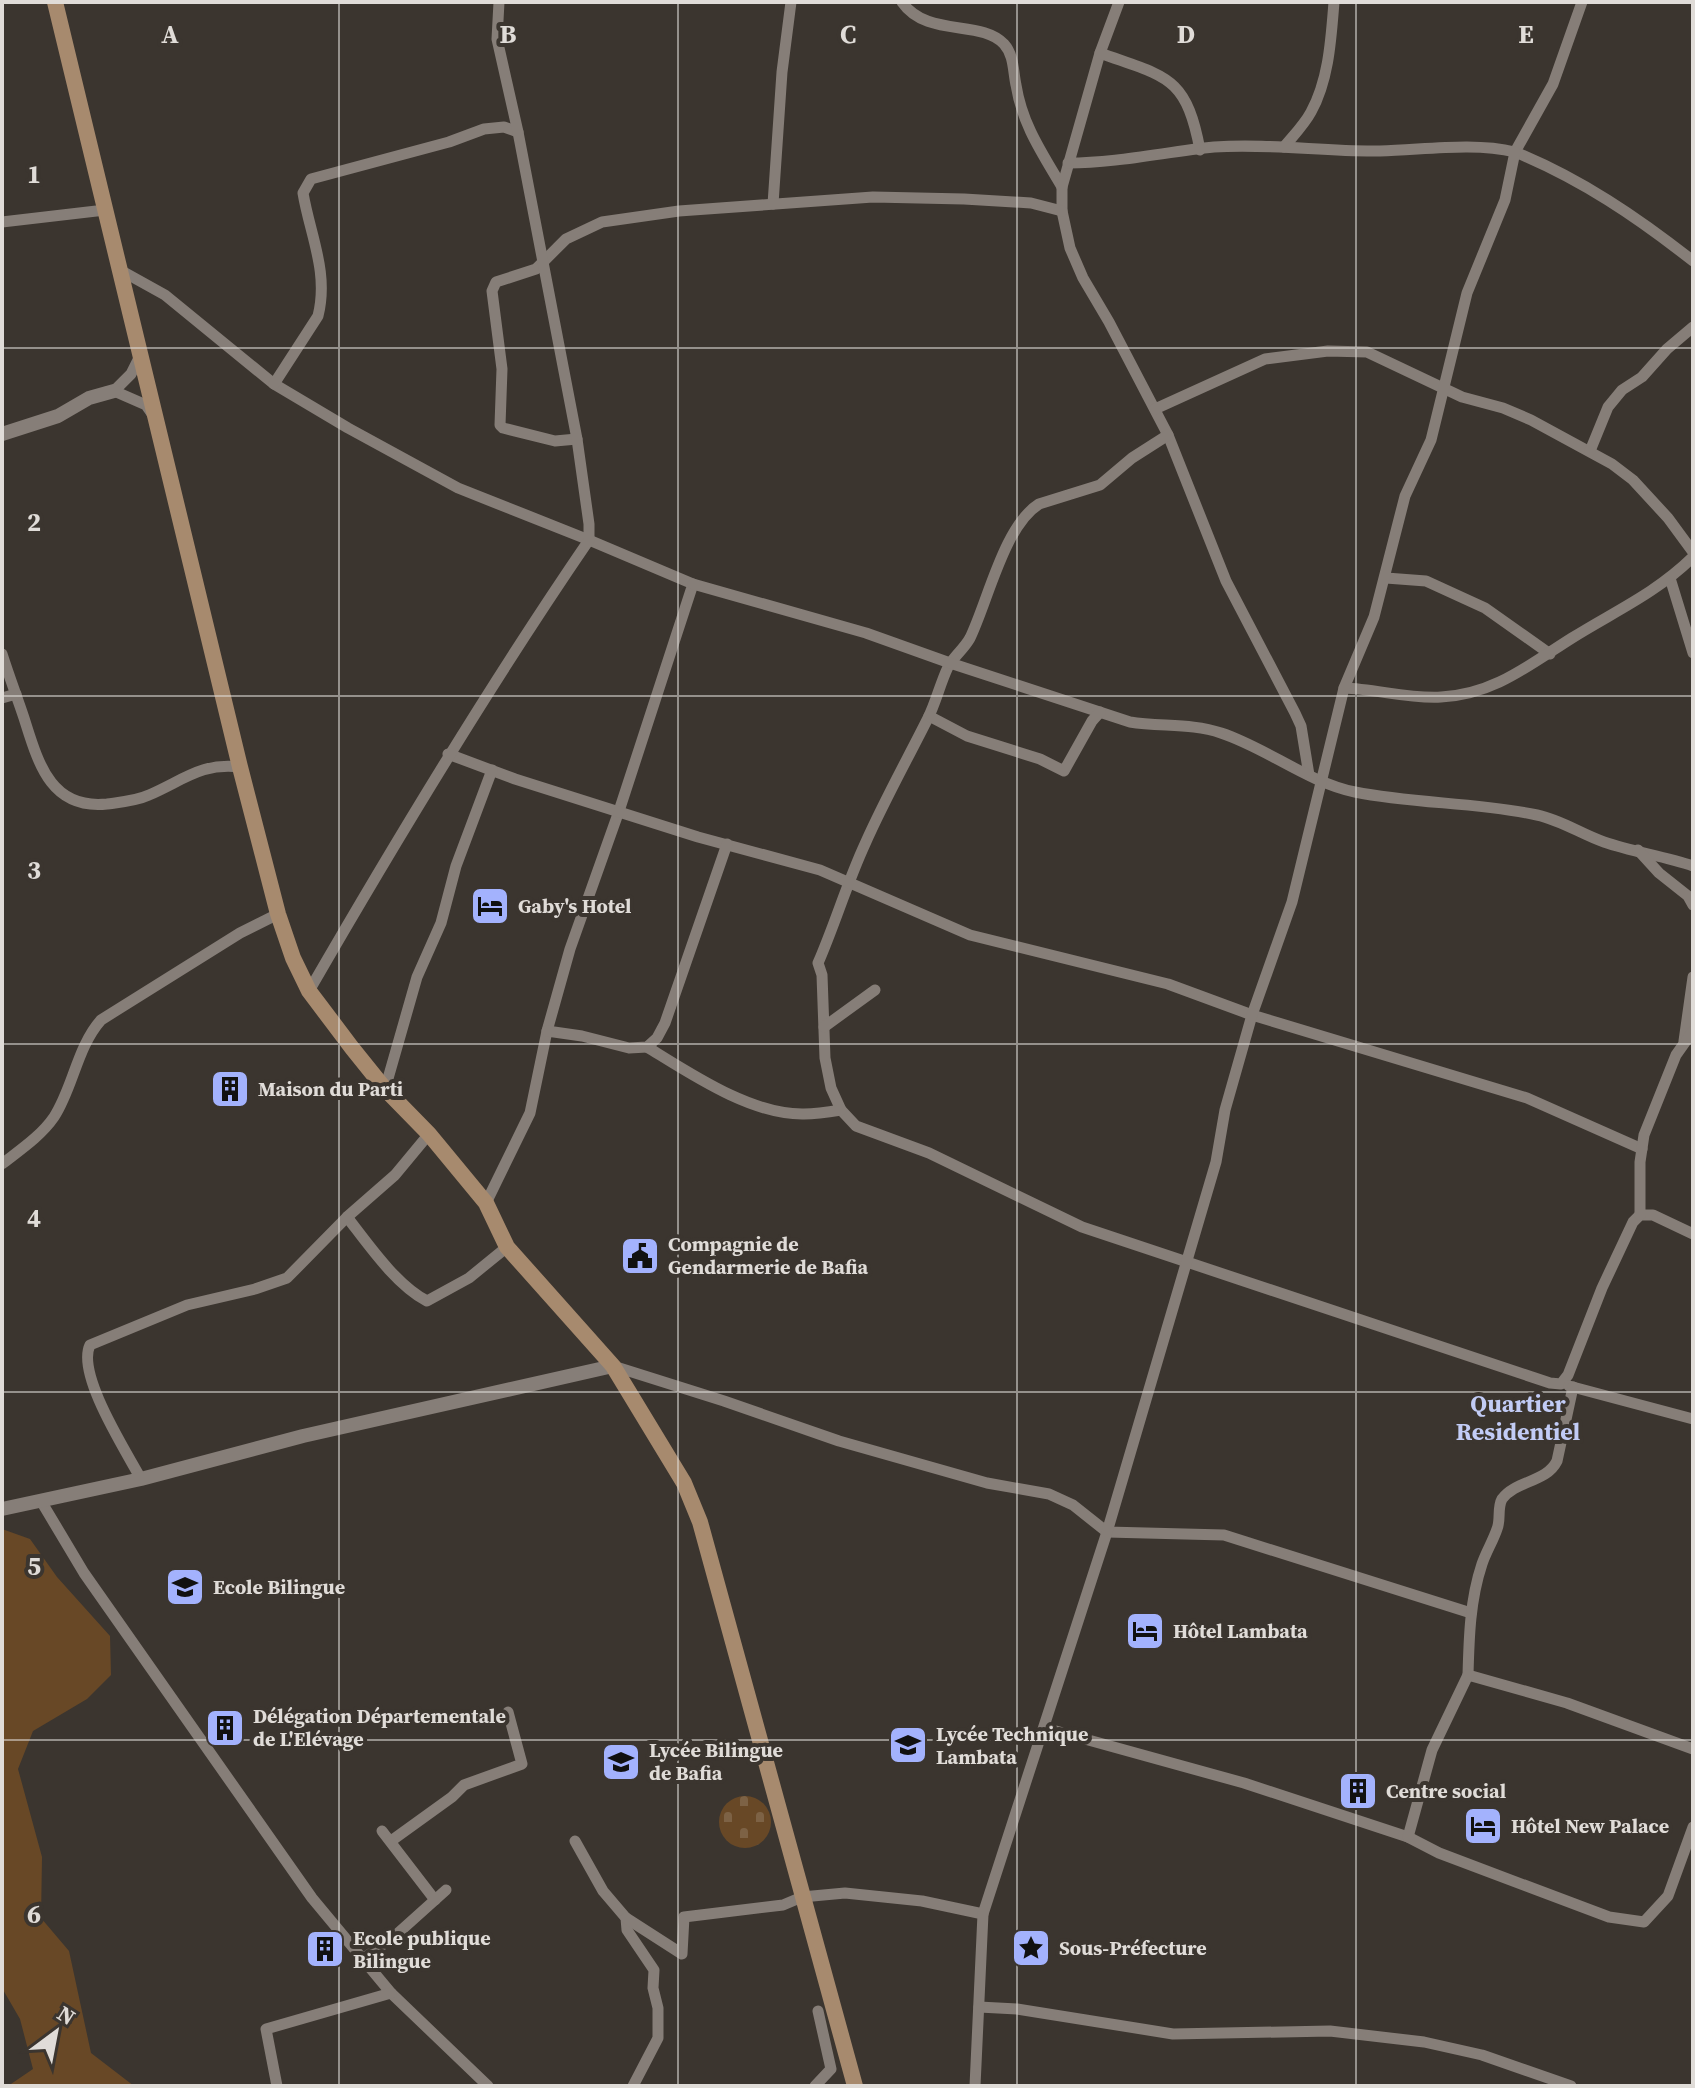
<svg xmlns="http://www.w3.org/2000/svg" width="1695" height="2088" font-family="'Source Serif 4',serif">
<defs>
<pattern id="cemetery-stones" width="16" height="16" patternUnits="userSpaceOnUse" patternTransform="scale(2)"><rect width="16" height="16" fill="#684826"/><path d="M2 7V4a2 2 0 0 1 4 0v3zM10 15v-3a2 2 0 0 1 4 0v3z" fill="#7d6245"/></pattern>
</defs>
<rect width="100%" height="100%" fill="#3b352f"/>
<path fill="#684826" d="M2,1529L30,1539L57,1577L110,1636L111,1675L87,1699L33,1731L18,1769L42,1857L41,1918L69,1951L91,2053L134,2086H8L33,2069L20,2019L2,1988Z"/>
<circle fill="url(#cemetery-stones)" cx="745" cy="1822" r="26"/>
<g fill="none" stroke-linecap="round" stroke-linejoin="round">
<g stroke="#867e78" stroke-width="11">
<path d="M902,2C927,38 981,19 1004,44C1014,55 1013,71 1016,85C1022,124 1042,153 1062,187"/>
<path d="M1119,2L1100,53L1062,187V211L1070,248L1083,278L1109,322L1168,435L1226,581L1295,713L1301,726L1309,775"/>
<path d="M1582,2L1553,84L1515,152C1581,179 1637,217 1693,261"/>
<path d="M1100,53C1166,77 1186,75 1200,150"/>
<path d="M1284,147C1293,136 1304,125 1311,112C1329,79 1331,39 1334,2"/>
<path d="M773,204L782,72L791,2"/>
<path d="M2,222L105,210"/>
<path d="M120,270L165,295L274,384L348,428L458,488L589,540L693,584L619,811L570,949L547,1031L530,1113L486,1203"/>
<path d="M274,384L318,316C329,272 310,235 303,193L311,179L449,142L484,129L504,127L518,132"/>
<path d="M114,391L146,405L153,415"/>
<path d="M114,391L131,374L140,356"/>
<path d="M1155,409L1265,359L1328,351L1367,352L1462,397L1503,408L1531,420L1612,464L1633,480L1668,518L1693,552"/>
<path d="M1168,435L1132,458L1100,485L1039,504C1004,526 988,601 970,638C964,649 954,656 948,667C940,684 936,702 928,718C907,760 884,801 865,844C847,883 835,924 818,963L822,975L825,1058L831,1088L841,1110L856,1126L929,1153L1082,1227L1550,1383L1561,1384L1568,1375L1602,1288L1633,1222L1640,1215H1653L1693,1234"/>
<path d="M577,439L555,441L503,428L500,425L502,369L492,291L496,282L536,269L566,239L602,222L679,211L873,197L964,199L1031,203L1062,211"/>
<path d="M1590,451L1608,407L1622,390L1642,377L1667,349L1693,327"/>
<path d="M1386,578L1426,581L1485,608L1550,654"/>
<path d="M1670,578L1693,653"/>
<path d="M693,584L866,633L950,663L1130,722C1160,727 1192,723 1221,733C1267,748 1307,782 1355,792C1415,804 1477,802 1537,815C1561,820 1581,834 1604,842C1633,852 1664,856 1693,866"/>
<path d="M2,654C9,676 17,697 24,718C38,762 50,810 107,804C122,802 136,801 149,795C182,781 202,762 240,767"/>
<path d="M1344,688C1376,689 1409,699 1441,697C1493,695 1529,665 1572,638C1615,611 1655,594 1693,557"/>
<path d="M2,698L16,694"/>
<path d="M929,716L967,736L1040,759L1064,771L1092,721L1100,712"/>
<path d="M448,754L515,779L698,837L820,870L970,935L1168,984L1252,1015L1527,1098L1642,1149"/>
<path d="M1638,850L1659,873L1688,896L1693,905"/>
<path d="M309,991C398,837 489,686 589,540V524L577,439L518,132L497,39L499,2"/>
<path d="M824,1027L875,990"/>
<path d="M547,1031L582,1036L629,1048L647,1047L657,1038L665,1023L727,844"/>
<path d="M1684,1041L1693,977"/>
<path d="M647,1047C691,1074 751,1115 804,1114C817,1114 829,1112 841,1110"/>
<path d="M385,1089L417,977L441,923L456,866L492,770"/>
<path d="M2,1164C20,1150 41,1136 54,1117C73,1088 77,1047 101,1020L240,933L278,914"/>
<path d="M1640,1215V1162L1644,1135L1676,1055L1693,1031"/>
<path d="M347,1217C368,1244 396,1285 427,1301L469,1278L507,1247"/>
<path d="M613,1366L724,1401L839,1441L987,1483L1049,1494L1073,1505L1107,1532L1224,1535L1471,1613"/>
<path d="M1569,1386L1693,1419"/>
<path d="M141,1479C126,1451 76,1374 90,1345L187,1305L255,1289L287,1278L347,1217L395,1175L429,1134"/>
<path d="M41,1501L84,1573L312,1898L391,1993L488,2086"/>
<path d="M1468,1675C1469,1637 1470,1600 1482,1564C1486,1552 1493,1541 1497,1529C1501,1520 1497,1508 1502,1499C1516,1480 1546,1483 1557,1461L1573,1387"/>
<path d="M1045,1728L1244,1783L1408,1837L1439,1853L1609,1917L1644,1922L1668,1896L1693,1827"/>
<path d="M382,1831L435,1900"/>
<path d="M1408,1837L1432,1750L1468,1675L1567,1703L1693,1749"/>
<path d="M391,1841L452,1797L464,1785L522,1764L508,1712"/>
<path d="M575,1841L603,1891L626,1918L627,1930L654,1970L653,1988L658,2008V2038L633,2086"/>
<path d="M626,1918L682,1954L684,1917L783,1905L802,1897L845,1893L922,1901L983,1914"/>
<path d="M363,1959L397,1934L446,1890"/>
<path d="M979,2007L1017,2009L1173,2034L1330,2031L1424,2042L1482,2055L1571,2086"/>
<path d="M277,2086L266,2029L391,1993"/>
<path d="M815,2086L831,2069L818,2011"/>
<path d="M975,2086L983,1914L1107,1532L1216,1162L1225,1110L1252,1015L1292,902L1344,688L1374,617L1405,496L1431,440L1467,293L1505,200L1515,152C1473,142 1424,150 1380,151C1325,152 1270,143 1214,147C1165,152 1117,163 1068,163"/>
</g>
<g stroke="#867e78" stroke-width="14">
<path d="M2,434L58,416L89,398L114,391"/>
<path d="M2,1509L141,1479L303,1436L613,1366"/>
</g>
<path stroke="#a78a6e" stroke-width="16" d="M55,2L240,767L278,914L293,958L309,991L352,1048L385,1089L429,1134L486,1203L507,1247L613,1366L684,1483L700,1522L855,2086"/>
</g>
<path fill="none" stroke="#e0dcd8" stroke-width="2" stroke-opacity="0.55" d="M339,2V2086M678,2V2086M1017,2V2086M1356,2V2086M2,348H1693M2,696H1693M2,1044H1693M2,1392H1693M2,1740H1693"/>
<defs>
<symbol id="hotel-square" viewBox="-11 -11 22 22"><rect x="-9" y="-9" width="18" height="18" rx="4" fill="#a3b2fd" stroke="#3b352f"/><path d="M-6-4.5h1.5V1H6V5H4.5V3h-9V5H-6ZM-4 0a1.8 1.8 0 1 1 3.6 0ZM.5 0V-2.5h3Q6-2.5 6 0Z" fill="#111"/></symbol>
<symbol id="building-square" viewBox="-11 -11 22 22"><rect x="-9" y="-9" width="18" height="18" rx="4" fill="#a3b2fd" stroke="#3b352f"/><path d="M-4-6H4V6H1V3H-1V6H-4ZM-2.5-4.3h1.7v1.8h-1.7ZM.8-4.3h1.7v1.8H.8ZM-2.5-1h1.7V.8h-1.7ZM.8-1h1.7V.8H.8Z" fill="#111"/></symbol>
<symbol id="civic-square" viewBox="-11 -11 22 22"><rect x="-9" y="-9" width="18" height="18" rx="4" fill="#a3b2fd" stroke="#3b352f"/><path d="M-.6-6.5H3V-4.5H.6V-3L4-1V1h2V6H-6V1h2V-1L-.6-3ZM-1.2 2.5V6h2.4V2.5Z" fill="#111"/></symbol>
<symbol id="school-square" viewBox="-11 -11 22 22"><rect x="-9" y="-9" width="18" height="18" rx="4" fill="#a3b2fd" stroke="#3b352f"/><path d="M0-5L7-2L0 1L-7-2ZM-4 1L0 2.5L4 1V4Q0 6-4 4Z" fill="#111"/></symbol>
<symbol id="sight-square" viewBox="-11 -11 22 22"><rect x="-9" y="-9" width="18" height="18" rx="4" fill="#a3b2fd" stroke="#3b352f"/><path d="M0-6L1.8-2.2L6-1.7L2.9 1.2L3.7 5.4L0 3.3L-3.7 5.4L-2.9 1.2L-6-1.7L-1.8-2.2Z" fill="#111"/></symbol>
</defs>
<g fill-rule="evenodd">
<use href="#hotel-square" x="468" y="884" width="44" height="44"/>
<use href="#building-square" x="208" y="1067" width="44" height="44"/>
<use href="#civic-square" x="618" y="1234" width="44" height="44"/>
<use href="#school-square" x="163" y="1565" width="44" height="44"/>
<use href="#hotel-square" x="1123" y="1609" width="44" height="44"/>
<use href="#building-square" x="203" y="1706" width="44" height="44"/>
<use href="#school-square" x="886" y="1723" width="44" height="44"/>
<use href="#school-square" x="599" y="1740" width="44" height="44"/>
<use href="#building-square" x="1336" y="1769" width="44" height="44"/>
<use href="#hotel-square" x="1461" y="1804" width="44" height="44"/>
<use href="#sight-square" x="1009" y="1926" width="44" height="44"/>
<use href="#building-square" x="303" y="1927" width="44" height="44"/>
</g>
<g text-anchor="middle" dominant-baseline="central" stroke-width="8" stroke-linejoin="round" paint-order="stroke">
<g font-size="20" font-weight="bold" fill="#e0dcd8" stroke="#3b352f" text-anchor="start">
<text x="518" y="906">Gaby's Hotel</text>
<text x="258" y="1089">Maison du Parti</text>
<text x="668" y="1244">Compagnie de<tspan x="668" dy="23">Gendarmerie de Bafia</tspan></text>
<text x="213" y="1587">Ecole Bilingue</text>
<text x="1173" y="1631">Hôtel Lambata</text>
<text x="253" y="1716">Délégation Départementale<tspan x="253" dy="23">de L'Elévage</tspan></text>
<text x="936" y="1734">Lycée Technique<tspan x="936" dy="23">Lambata</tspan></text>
<text x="649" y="1750">Lycée Bilingue<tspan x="649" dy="23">de Bafia</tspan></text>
<text x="1386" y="1791">Centre social</text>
<text x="1511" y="1826">Hôtel New Palace</text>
<text x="353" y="1938">Ecole publique<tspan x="353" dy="23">Bilingue</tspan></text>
<text x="1059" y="1948">Sous-Préfecture</text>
</g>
<g font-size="24" font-weight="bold" fill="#c2ccf6" stroke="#3b352f">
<text x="1518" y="1403">Quartier<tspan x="1518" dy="28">Residentiel</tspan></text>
</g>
</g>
<g font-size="26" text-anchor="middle" font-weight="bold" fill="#e0dcd8" stroke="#3b352f" stroke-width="8" stroke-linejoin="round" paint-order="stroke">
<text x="170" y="43">A</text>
<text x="508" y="43">B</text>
<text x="848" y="43">C</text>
<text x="1186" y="43">D</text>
<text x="1526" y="43">E</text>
<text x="34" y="183">1</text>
<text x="34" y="531">2</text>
<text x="34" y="879">3</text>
<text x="34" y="1227">4</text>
<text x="34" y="1575">5</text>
<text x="34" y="1923">6</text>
</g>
<rect width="1695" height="2088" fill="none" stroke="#e0dcd8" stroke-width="8"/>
<g transform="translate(56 2032) rotate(32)" stroke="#3b352f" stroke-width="6" paint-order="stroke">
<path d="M0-6L14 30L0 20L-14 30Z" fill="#e0dcd8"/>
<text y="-12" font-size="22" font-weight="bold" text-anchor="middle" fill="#e0dcd8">N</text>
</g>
</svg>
